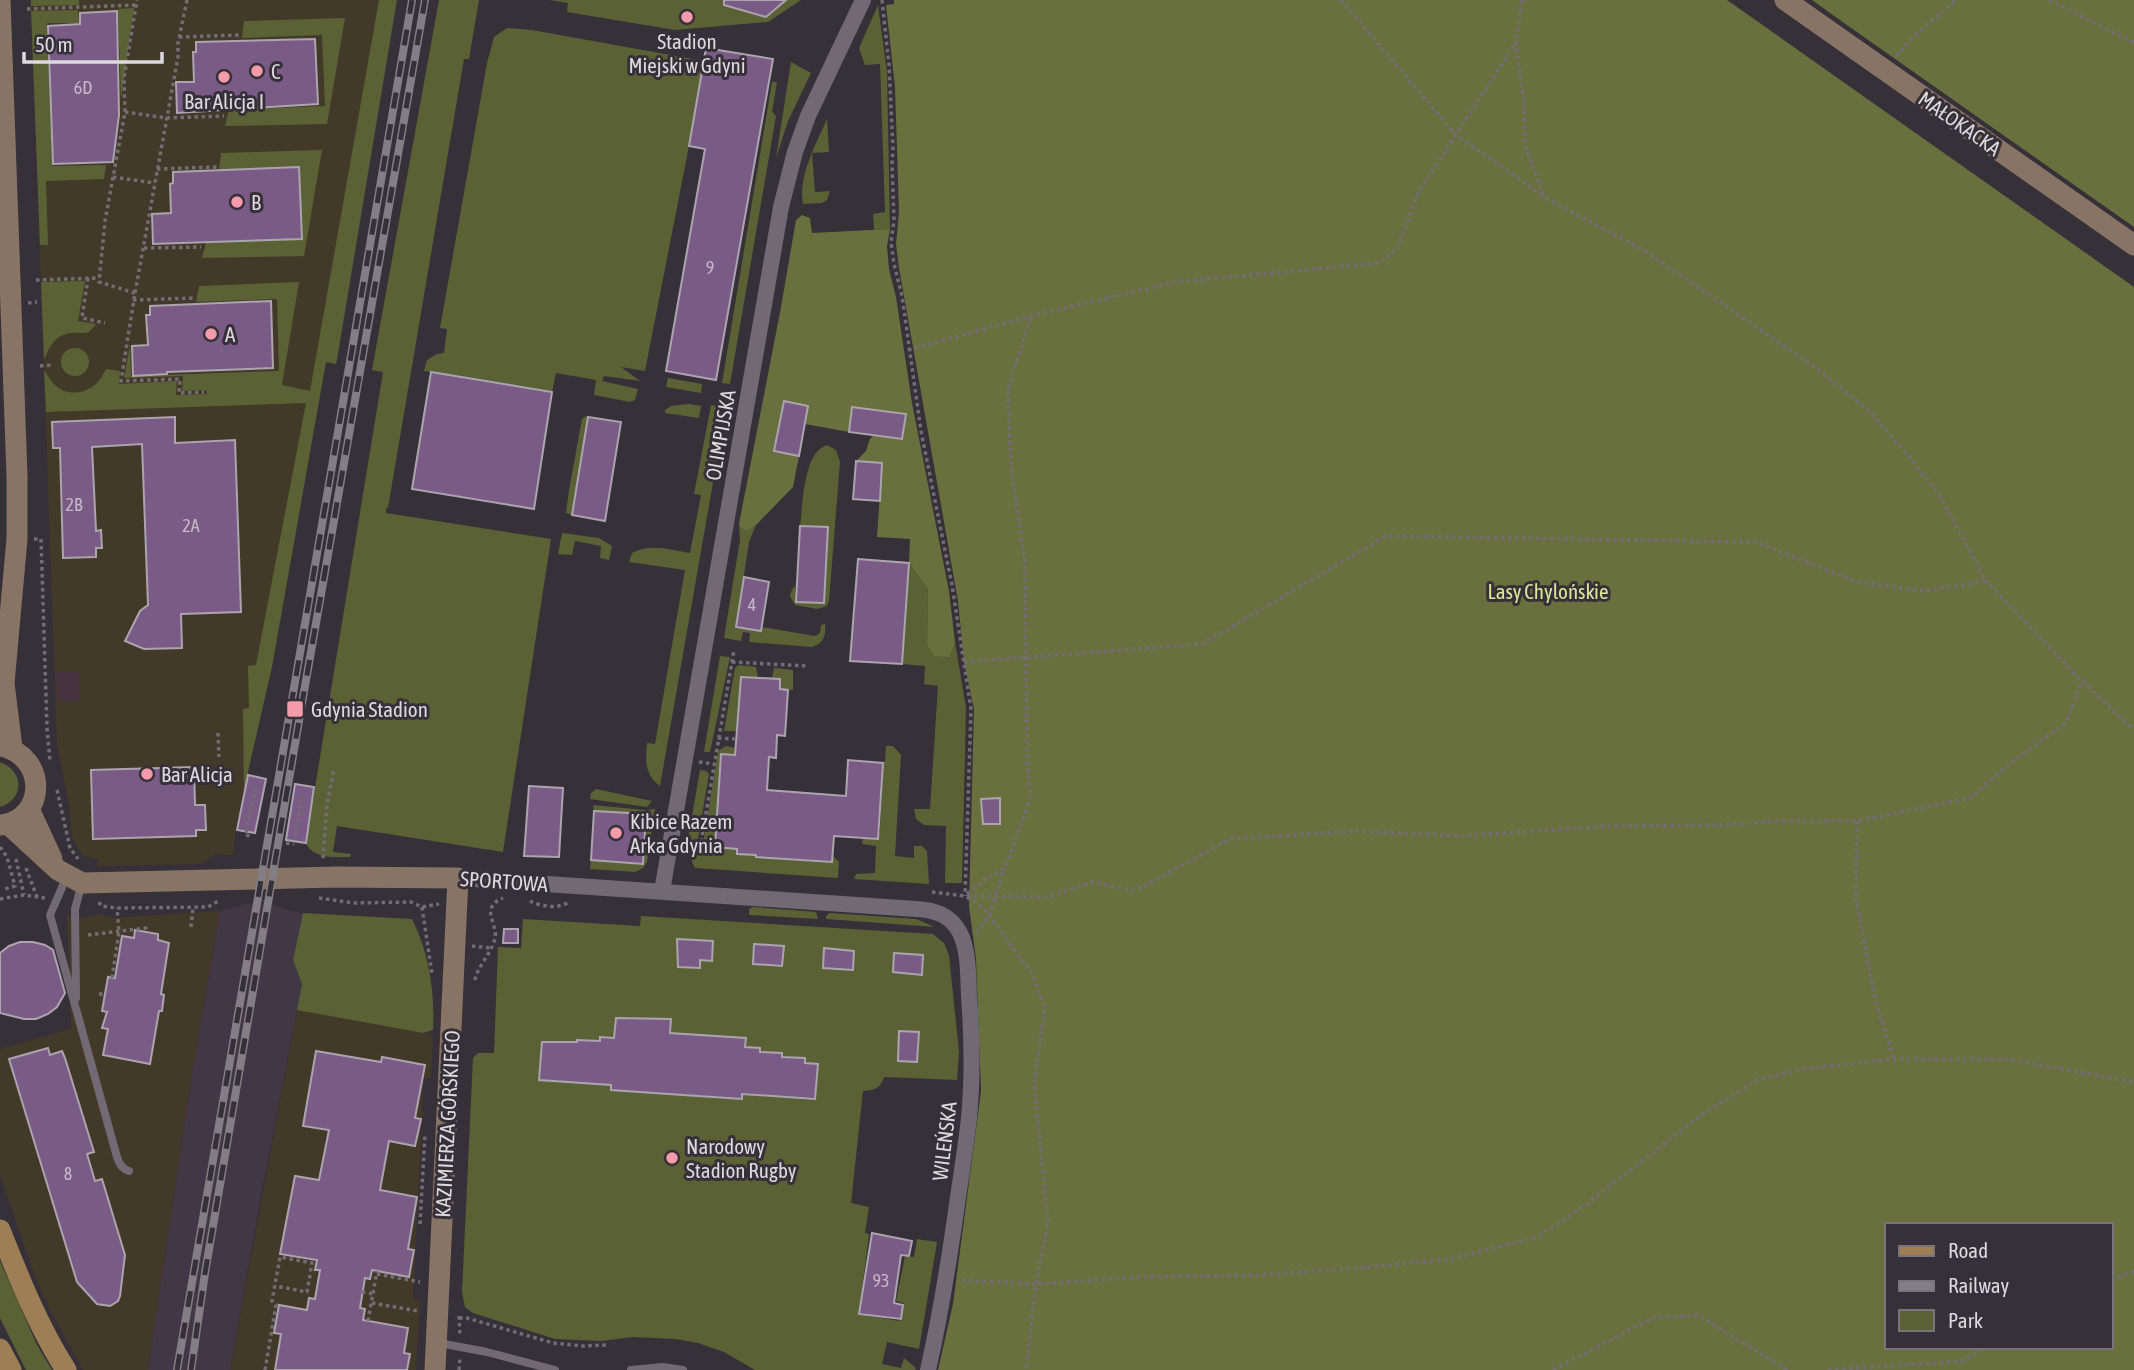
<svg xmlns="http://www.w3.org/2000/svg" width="2134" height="1370" font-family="'Asap Condensed',sans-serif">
<rect width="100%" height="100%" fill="#363039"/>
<g fill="#433928">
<path d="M31,0H389L248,771L236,826L233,855L215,854L201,864L98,866V859L85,857L81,854L72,836L69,806L57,743Z"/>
<path d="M220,911L192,1074L148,1370H83L50,1310L35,1277L0,1175V1049L71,1029L67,916L83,918L100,914L112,918Z"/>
<path d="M297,1010L433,1035L431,1078H424L413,1299L420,1300L416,1370H230Z"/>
</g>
<path fill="#45343f" d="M56,672H79L80,701H57Z"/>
<path fill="#413745" d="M264,899L286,910L303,913L293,960L302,984L259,1206L230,1370H148L192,1074L220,911Z"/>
<g fill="#5a6235">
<path d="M31,0H79V5L31,6Z"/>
<path d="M379,0H397L337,360L336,364L326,362L272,667L244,789L243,709L249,708L248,666L256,665L306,403L46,412L44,370C47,374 50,380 54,384C65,396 85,395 97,383C101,379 104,373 106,369L120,371L119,384L177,381L176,395L207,394L206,390L182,391L183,376L124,378L130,345L131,376L279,371L277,299L196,302L199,286L299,282L282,385L310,391Z"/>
<path d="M439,0H479L469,59H464L388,508H386V513L551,539L503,852L337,826L333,852L351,854L350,857C334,857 313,859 306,843L383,372L372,370Z"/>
<path d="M550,0H801L768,22L675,30L567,12L568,3Z"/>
<path d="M878,5L887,72L890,229L874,230L873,214L885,212L880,64L865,65L859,48Z"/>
<path d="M134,8L121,99L118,9Z"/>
<path d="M78,10L79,23H47L52,166L106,165L104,179L46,181L48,245H40L31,11Z"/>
<path d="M345,18L327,124L225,126L229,110L325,106L322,35L242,38L244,21Z"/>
<path d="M507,28L532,30L704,61L689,146L645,371L621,367L640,381L604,376L602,381L638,389L635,400L630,402L594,395L596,380L556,373L552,392L424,371L427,360L437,354L444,353L447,329L440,328L487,63L494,37Z"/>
<path d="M791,62L811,73L788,121L776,158Z"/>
<path d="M772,82H777L772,112L776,116L730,384L722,383Z"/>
<path d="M827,119L829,152L812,153L815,192L830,191L827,200L822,203L803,204C798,176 816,144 827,119Z"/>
<path d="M322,150L304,256L202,258L206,243L302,238L299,168L219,171L221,153Z"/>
<path d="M85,281L78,321L96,324L89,332C82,334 77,332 71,333C54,335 49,348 44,360L41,282Z"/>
<circle cx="75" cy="362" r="14"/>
<path d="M668,378L702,384L701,393L666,387Z"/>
<path d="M689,404L701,406L699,418L665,413V410L671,406Z"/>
<path d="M711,405L726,408L660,786C645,775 645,760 647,743L655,744L685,570L629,562L632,553C651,543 670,550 690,553L701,495L694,494Z"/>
<path d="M586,416L588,417L572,515L566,513L569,490L582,419Z"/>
<path d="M827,445L836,450L840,462L829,601L827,606L817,609L795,605L790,596L792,589L795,586L796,601L824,603L828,528L800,526C803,505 803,452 827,445Z"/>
<path d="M739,524L742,529L748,531L756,525L749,542L736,627L760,631L762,627L815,636L820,633L821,625L825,624C826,636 824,643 812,647L749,642L750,633L743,632L741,641L724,638L740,540Z"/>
<path d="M562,533L599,538L612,546L609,560L600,558L601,546L575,541L572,555L558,554Z"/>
<path d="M909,563L928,589L927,645L950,657L955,642L966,708L962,883H945L946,826L924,825L916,819L914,809H930L938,686L924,684L925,666L902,664Z"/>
<path d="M720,656L730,657L710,752H704Z"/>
<path d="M739,665L756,667L758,678L741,677L737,731H724L735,668Z"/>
<path d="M774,668L793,670V690L780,689V679L772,678Z"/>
<path d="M726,746L736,748L735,755L721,754L715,847L737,849V854L756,855V857L832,855L839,862L838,878L695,868L692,862V855L702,850L718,751Z"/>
<path d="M886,746H893L901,755L895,856L914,858V846H922L927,851L929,884L854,879L856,874L875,873L876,846L862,844L863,838L877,839L880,830L883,763L885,761Z"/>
<path d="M0,762C24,771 25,799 0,807Z"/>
<path d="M700,770L706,771L709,774L698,839L693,840L688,839Z"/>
<path d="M596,789L652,801L647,807L590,799L591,793Z"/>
<path d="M593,805L645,810L655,809L647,862L643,868L635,872L590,869L591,860L643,863L645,814L594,811Z"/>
<path d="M753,907L816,912L818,919L749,915V909Z"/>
<path d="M303,913L412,919C429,953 435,991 433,1030L423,1033L297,1010L302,984L293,960Z"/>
<path d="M830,913L916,919L935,927L826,919V916Z"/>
<path d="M641,916L933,934L944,943L949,955L959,1052L957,1080L884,1077C880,1089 875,1090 863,1091L851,1203L869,1207L865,1233L869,1234L859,1314L900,1321L904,1303L896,1301L905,1256L914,1257L917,1239L937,1242L919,1349L887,1342L882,1364L901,1368L904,1358L916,1368L915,1370H755L724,1352L698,1343L675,1339L633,1337L601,1341L555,1339L473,1313L465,1307L462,1293L473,1058L478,1053H494L498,947L521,948L523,919L640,926Z"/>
<path d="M0,1261L37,1345L52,1370H26L0,1318Z"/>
</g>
<g fill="#68713d" fill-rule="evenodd">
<path d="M894,0H1727L2134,287V1370H938L953,1304L981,1091L976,959L969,906L974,709L964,662L958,601L899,268L896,244L899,211L895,87L886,5L894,4ZM1887,1225H2111V1347H1887Z"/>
<path d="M1812,0H2134V227L1837,18Z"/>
<path d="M802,215L810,218L812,233L890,229L887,246L889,269L896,297L912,403L949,591L955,642L950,657L934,656L927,644L928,589L909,563L910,539L877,537L882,463L856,461L866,451L870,439L874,435L902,438L905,414L853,407L849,432L805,424L808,406L784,401L799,456L793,487L756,525L748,531L742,529L739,524L781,307L796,220Z"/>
</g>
<g fill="#7a5b86" stroke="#aba4af" stroke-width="2">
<path d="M724,0H786L766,17L724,5Z"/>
<path d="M117,11L119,115L113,162L53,164L48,26L80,24V13Z"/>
<path d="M315,39L318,104L177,113L176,82H194L193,52H196V42Z"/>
<path d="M706,48L773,59L716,380L666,371L705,149L689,146Z"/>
<path d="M299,167L302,239L153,244L152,214L171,213L170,184L173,183V172Z"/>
<path d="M271,301L273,368L167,372V374L133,376L132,346L148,345L146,315H150V306Z"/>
<path d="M431,372L552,392L534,509L412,489Z"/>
<path d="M784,401L808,406L799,456L774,451Z"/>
<path d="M852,407L906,414L902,439L849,432Z"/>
<path d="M175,417V443L235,440L241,612L181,614L182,648L144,649L125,641L140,611L148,605L142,444L92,447L96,531L101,530L102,548H96V557L63,558L60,448H53L52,422Z"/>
<path d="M588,417L621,422L605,521L572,515Z"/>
<path d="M856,461L882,463L880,501L853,499Z"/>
<path d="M800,526L828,527L824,603L796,602Z"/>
<path d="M858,559L909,563L902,664L850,661Z"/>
<path d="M744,577L769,582L761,631L736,627Z"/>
<path d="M741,677L780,679V689L788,690L785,736L777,735L776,758L769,757L767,790L846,796L848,760L883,763L878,839L834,836L832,862L756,857V855L737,854V849L715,847L721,754L735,755Z"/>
<path d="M194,767L195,805H205L206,830H196V836L93,839L91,770Z"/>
<path d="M248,775L266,779L255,833L237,830Z"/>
<path d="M295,784L314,787L306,843L286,840Z"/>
<path d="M529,786L563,788L559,857L524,856Z"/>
<path d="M1000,798V824H983L981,799Z"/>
<path d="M594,811L646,814L643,864L591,860Z"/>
<path d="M504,929H518V943H503Z"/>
<path d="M135,930L158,934V940L169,943L161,994L164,995L162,1011H159L150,1064L103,1055L108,1029L102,1028L107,1012L102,1011L108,977L115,978L122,936L134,938Z"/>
<path d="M677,939L713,941L712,961L700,960V968L678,967Z"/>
<path d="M20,942H33L45,945L53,950L65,993L57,1007L48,1014L36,1019H24L0,1013V953L9,946Z"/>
<path d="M754,944L784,946L782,966L753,964Z"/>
<path d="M824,948L854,951L853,970L823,968Z"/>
<path d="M894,953L923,955L922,975L893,972Z"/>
<path d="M616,1018L671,1019L670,1033L746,1038L745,1047L760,1048V1052L782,1053V1057L805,1058V1063L818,1064L815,1099L742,1094V1099L683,1095L611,1090V1085L539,1080L542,1042H577V1040L600,1041V1037L614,1038Z"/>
<path d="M899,1031L919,1032L917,1062L898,1061Z"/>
<path d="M48,1048L50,1055L62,1051L65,1058L94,1152L87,1154L95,1181L102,1179L125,1255L120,1296L118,1301L110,1306L97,1304L77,1282L9,1059Z"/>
<path d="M316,1051L381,1062L382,1057L425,1065L415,1118L421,1119L415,1146L389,1141L380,1190L417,1197L408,1249L414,1250L409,1277L372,1270L370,1279L365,1278L360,1308L365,1309L363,1320L408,1328L404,1353L410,1354L407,1370H275L281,1334L274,1333L279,1305L307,1310L309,1298L315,1299L320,1270H315L317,1260L280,1254L295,1176L319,1180L329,1130L303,1126Z"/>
<path d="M872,1233L912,1241L909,1256L901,1255L894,1303L903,1305L901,1319L859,1314Z"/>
</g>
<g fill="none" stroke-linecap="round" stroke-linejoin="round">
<g stroke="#726d74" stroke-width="3.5" stroke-dasharray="3.5 3.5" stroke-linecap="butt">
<path d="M187,0L178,43V57L135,293L121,381L180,379L179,393L204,392"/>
<path d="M882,0L889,65L893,149L892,163L894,220L891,242L894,264L902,296L921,431L952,585L971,709L965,896"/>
<path d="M1341,0L1456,135L1543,196"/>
<path d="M1522,0L1516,43L1524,105L1525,145L1544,197L1645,251L1813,366L1868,410L1906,453L1940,496L1986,581L2082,681L2134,730"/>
<path d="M2049,0L2134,43"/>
<path d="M27,9L136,5"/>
<path d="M179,37L240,35"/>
<path d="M1896,56L1915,35L1956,0"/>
<path d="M125,112L166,118L224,116"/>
<path d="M157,169L217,167"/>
<path d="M113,177L155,183"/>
<path d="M144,248L201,247"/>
<path d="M88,278L82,318L105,323"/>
<path d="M36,280L99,278"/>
<path d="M135,293L99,282L105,221L125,112L124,78L137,0"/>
<path d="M133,300L194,298"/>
<path d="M28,303L37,302"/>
<path d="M908,350L1031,316L1175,282L1379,263L1397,249L1419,191L1515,44"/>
<path d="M40,366L52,365"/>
<path d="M34,539H41L47,728L50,762"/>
<path d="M732,662L808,666"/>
<path d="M964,662L1202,644L1386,536L1756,542L1857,582L1924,591L1986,581"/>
<path d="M218,733L219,757"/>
<path d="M718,738L736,739"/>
<path d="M699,762L714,764"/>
<path d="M57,790L70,848L78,859"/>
<path d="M1857,821L1856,899L1875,999L1894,1059"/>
<path d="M246,832L256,787"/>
<path d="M246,835L251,836"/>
<path d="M295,836L303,794"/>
<path d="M286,843L294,844"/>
<path d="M0,847L7,857L15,886L5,889"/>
<path d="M686,853L700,848L734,650"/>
<path d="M323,858L327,805L334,769"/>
<path d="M16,859L24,895"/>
<path d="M26,868L37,897"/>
<path d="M932,892L965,896L1048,897L1092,882L1135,891L1230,839L1356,831L1460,836L1612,826L1722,825L1777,821H1857L1970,798L2010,763L2066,723L2082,681"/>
<path d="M967,894L984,880L1005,868L1031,797L1027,762L1025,563L1011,467L1008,389L1031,316"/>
<path d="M967,897L985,910L1031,972L1045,1007L1034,1083L1048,1223L1036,1284L1026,1370"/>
<path d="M319,898L353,903L411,902L422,907L439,904"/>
<path d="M0,899L24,895L45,898"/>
<path d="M530,901C541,907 559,909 569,902"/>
<path d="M99,902L101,906L117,908L208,907L220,900"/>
<path d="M422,907L432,974"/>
<path d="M191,927L193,908"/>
<path d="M976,932L989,916L1004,870"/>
<path d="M88,935L146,928V932"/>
<path d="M472,946L491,948"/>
<path d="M112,978L119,932L117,908"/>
<path d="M475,980C478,965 492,953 495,938C498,923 479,908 503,898"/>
<path d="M99,994H105"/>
<path d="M420,1224L425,1134"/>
<path d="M377,1274L420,1282"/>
<path d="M962,1280L1036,1284L1140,1277L1259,1275L1347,1269L1451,1259L1537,1237L1588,1203L1700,1116L1757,1080L1804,1069L1894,1059H2007L2134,1082"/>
<path d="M2111,1280L2134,1271"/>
<path d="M362,1292L373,1294"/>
<path d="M372,1303L418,1311"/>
<path d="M459,1316L460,1336"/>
<path d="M459,1318H467L553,1343L583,1346L606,1345"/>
<path d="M368,1321L377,1271"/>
<path d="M265,1370L276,1305L272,1301L280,1257L312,1263L307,1292L275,1286"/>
<path d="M459,1370L460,1358"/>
<path d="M1553,1370L1652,1318L1698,1315L1787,1370"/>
<path d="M1828,1370L1963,1361L1985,1347"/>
</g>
<g stroke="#716a74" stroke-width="8">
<path d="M67,876L50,915L117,1157C119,1164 122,1169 129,1171"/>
<path d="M76,998L75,909L82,883"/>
<path d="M439,1343L487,1352L555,1370"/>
<path d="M631,1370L663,1367L683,1370"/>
</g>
<g stroke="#716a74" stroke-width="16">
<path d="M458,878L916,909C935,910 951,915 960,933C969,952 968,976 969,996C972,1037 973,1077 969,1118C966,1144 962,1171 958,1197C950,1255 941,1313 928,1370"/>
<path d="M662,891L781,207L795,152L808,116L863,0"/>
</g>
<g stroke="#887464" stroke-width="21">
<path d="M0,0L17,476V539L4,683L12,748"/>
<path d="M1785,0L2134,245"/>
<path d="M29,809L52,859"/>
<path d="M8,824L58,870L82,883L336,877L458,878L435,1370"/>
<path d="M0,825C46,821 49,757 1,746"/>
</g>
<g stroke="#9e7e55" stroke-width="21">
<path d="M0,1230C19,1278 38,1326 66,1370"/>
<path d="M0,1349L11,1370"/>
</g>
<defs>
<g id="rail">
<path d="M177,1370L412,0"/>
<path d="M191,1370L205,1273L301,709L425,0"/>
</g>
</defs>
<use href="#rail" stroke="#837e85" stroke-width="8"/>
<use href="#rail" stroke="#363039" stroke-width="5" stroke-dasharray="16" stroke-linecap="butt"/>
</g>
<g fill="#f39aab" stroke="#363039" stroke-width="2.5">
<circle cx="687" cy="17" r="7"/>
<circle cx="257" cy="71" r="7"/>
<circle cx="224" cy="77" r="7"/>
<circle cx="237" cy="202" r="7"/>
<circle cx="211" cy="334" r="7"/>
<rect x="286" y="700" width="18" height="18" rx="3.5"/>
<circle cx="147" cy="774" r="7"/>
<circle cx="616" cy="833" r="7"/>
<circle cx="672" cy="1158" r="7"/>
</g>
<g text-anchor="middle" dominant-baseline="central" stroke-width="6" stroke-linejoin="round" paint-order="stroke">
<g font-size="18" fill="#c4bac8">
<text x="83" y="87">6D</text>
<text x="710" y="267">9</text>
<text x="74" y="504">2B</text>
<text x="191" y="525">2A</text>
<text x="752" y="604">4</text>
<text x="68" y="1173">8</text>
<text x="881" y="1280">93</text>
</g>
<g font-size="21" fill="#ddd9de" stroke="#363039" text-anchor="start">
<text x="687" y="41" text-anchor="middle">Stadion<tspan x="687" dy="24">Miejski w Gdyni</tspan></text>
<text x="271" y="71">C</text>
<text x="224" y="101" text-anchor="middle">Bar Alicja I</text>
<text x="251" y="202">B</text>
<text x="225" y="334">A</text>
<text x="311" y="709">Gdynia Stadion</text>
<text x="161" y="774">Bar Alicja</text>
<text x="630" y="821">Kibice Razem<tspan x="630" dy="24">Arka Gdynia</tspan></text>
<text x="686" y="1146">Narodowy<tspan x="686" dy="24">Stadion Rugby</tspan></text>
</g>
<g font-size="21" fill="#ddd9de" stroke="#363039">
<text transform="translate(1960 123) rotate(35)">MAŁOKACKA</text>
<text transform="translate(720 435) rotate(-80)">OLIMPIJSKA</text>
<text transform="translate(504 881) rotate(4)">SPORTOWA</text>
<text transform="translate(447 1124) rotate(-87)">KAZIMIERZA GÓRSKIEGO</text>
<text transform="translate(944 1141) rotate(-83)">WILEŃSKA</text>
</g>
<g font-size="21" fill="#d9e897" stroke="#363039">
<text x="1548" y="591">Lasy Chylońskie</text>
</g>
</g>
<rect x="1885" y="1223" width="228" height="126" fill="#363039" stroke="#79747b" stroke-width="2"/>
<rect x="1899" y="1246" width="35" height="10" fill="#9e7e55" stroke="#79747b" stroke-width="2"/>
<text x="1948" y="1258" font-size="21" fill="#ddd9de">Road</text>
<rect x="1899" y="1281" width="35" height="10" fill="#837e85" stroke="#79747b" stroke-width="2"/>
<text x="1948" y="1293" font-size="21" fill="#ddd9de">Railway</text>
<rect x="1899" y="1310" width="35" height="21" fill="#5a6235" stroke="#79747b" stroke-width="2"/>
<text x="1948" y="1328" font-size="21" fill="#ddd9de">Park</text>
<path d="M24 52v10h138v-10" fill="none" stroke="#ddd9de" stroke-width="3.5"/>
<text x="35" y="52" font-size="21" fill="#ddd9de" stroke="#363039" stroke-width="5" paint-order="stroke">50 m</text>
</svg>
